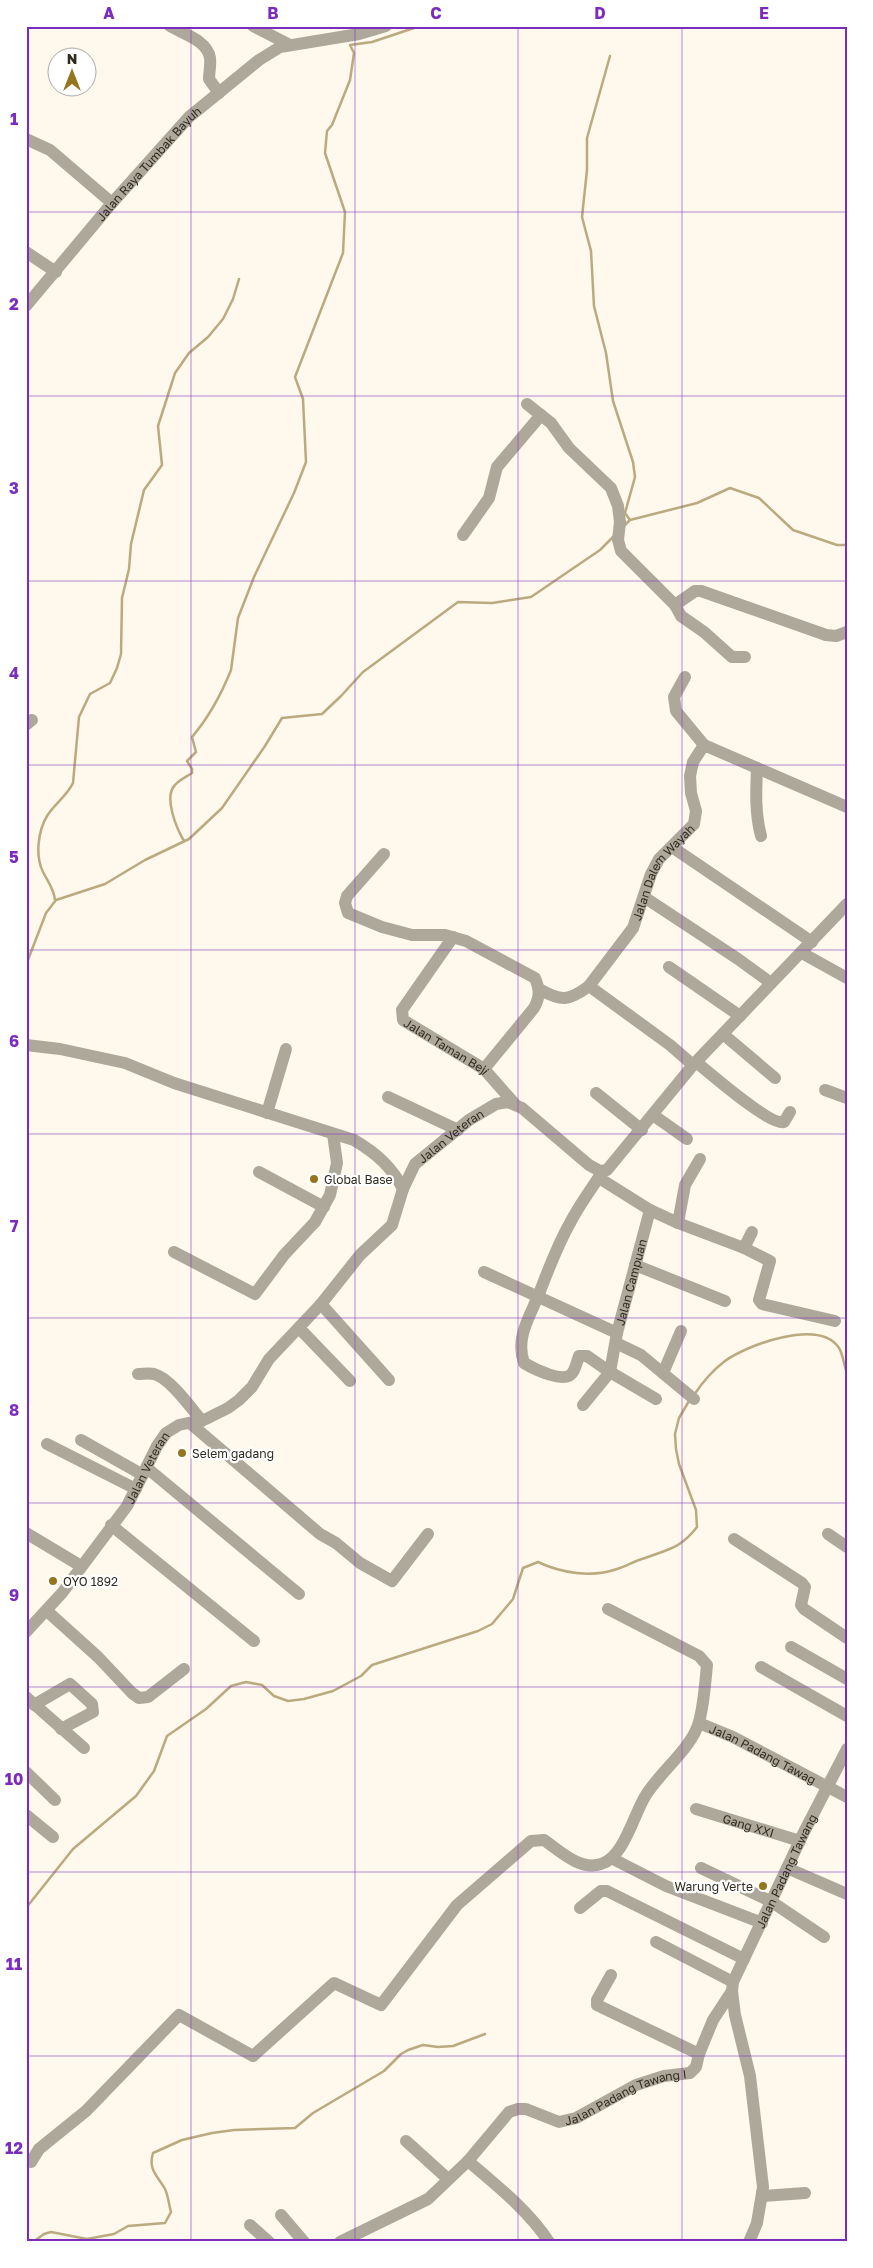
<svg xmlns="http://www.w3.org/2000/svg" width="873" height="2268" font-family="'Golos Text',sans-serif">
<rect width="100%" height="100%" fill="#fef9ec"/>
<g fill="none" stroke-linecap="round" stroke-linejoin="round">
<g stroke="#bba97f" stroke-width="2.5">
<path d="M610,56L587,138V170L582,217L591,251L594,306L606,353L613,401L633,462L635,477L625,513L630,520"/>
<path d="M625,525L630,520L697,503L730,488L759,498L793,530L837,545H847"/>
<path d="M184,841C177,829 163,797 175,785C179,780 186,777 192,773V769L187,761L196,752L192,737C209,717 221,695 231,670L238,618L254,577L294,493L306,462L303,399L295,377L343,253L345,212L325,153L327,131L332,125L350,80L354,53L350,45L372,42L420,26"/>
<path d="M55,900C54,889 48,882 43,872C35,856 38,831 47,816C54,804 67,796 73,783L79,717L90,694L110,683L117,668L121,654L122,598L129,569L131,544L144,490L162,465L158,426L175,373L189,353L208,337L223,319L233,299L239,279"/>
<path d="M26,965L46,913L56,900L105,884L145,860L189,839L222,808L265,746L282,718L322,714L341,696L363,672L458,602L492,603L531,597L600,550L614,536"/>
<path d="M694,1395C702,1383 713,1370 725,1361C747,1345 819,1318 839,1348C843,1354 844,1366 847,1373"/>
<path d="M26,1908L73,1849L136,1796L154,1771L167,1736L206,1709L231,1686L246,1682L262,1685L274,1696L288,1701L304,1699L333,1691L361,1676L372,1665L478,1631L492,1624L513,1599L523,1568L538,1562C561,1573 592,1578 617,1569C626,1566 635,1561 645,1558C669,1549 681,1548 697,1527L696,1510L679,1464L676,1449L675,1434L679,1418L689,1401"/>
<path d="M33,2242L44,2234L51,2232L87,2239L114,2234L128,2226L165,2223L171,2212C169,2205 168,2195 165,2189C157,2175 148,2170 153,2153L182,2140L212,2133L234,2130L295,2128L313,2113L384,2071L401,2054L408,2050L423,2045L438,2047L453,2046L485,2034"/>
</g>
<g stroke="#aea89b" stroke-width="12">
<path d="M170,26C183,34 207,40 210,58C211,65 209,72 209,79L219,93"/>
<path d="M253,26L290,45"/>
<path d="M26,139L50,150L112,203"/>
<path d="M26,252L56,272"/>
<path id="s1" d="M26,306L112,203L189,117L259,60L280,47L359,34L386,26"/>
<path d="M527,404L551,423L569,448L611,488L618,506L620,522L618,540L621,551L675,605L695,591H701L826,635L836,636L847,632"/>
<path d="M463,535L489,498L497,467L541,415"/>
<path d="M675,605L681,616L704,632L732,657H745"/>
<path d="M685,677L674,697L676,711L704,745"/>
<path d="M26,725L32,720"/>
<path d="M757,768C756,792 755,813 761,836"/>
<path d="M672,847L812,942"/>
<path d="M384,854L347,896L345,903L348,913L382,927L412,935H445L466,941L535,978C540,990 540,997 534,1008L484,1069"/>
<path d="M644,897L738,959L771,983"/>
<path id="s2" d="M453,937L402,1010L403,1020L484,1069L514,1103"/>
<path d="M802,953L847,978"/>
<path d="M669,967L740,1016"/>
<path d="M539,989C562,1002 569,1001 589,986"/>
<path d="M723,1034L775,1078"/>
<path d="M26,1045L60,1049L125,1063L174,1083L354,1140C376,1153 392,1167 403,1189"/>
<path d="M696,1062C710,1073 770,1126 784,1122L790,1112"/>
<path id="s3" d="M693,1065L670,1045L589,986L633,928L651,874L659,859L694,824L696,811L691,793L690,776L693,762L704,745L847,807"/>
<path d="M825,1090L847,1098"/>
<path d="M596,1093L642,1130"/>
<path d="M388,1097L458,1130"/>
<path d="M267,1113L286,1049"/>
<path d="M653,1115L687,1139"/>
<path d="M603,1171C592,1188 579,1205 570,1223C557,1246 548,1270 539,1294C530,1316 515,1338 524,1363C534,1369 566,1385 573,1372C576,1367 577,1361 579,1356H587L610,1372L656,1399"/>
<path d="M259,1172L324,1207"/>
<path d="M650,1210L678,1223L685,1185L700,1159"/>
<path d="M678,1223L744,1248L752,1232"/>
<path d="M744,1248L770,1261L759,1300L762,1304L835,1321"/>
<path d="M174,1252L255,1294L284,1255L315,1222L330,1195L337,1163L333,1134"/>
<path d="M635,1265L725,1301"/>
<path d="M484,1272L617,1333"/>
<path d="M321,1304L389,1380"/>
<path d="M299,1328L350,1381"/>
<path d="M616,1343L641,1355L694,1399"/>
<path d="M663,1373L681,1331"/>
<path d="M138,1374C143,1374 149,1373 154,1374C170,1378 191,1408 202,1421"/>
<path id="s4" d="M583,1405L610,1372L617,1333L650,1210L599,1178"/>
<path d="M191,1424L320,1534L336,1543L360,1563L392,1581L428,1534"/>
<path d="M81,1440L143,1475"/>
<path d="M47,1444L136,1489"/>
<path d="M147,1468L299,1594"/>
<path d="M111,1525L254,1641"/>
<path d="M26,1533L81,1566"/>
<path d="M828,1534L847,1547"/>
<path d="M734,1539L802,1583L805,1587L801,1605L804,1609L847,1638"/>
<path d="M47,1611L98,1657L132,1693L139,1698L148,1697L184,1669"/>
<path id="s5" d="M26,1632L62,1593L127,1506L157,1446L166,1433L179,1425L206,1419L228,1408L239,1400L252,1387L269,1359L321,1304L360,1255L392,1225L403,1189L415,1164L469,1120L496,1104L508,1102L522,1108L589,1165L600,1171L607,1170L693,1065L847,904"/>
<path d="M791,1647L847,1679"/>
<path d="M761,1667L847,1716"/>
<path d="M26,1697L84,1748"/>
<path d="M34,1705L70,1684L92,1704L93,1712L61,1729"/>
<path id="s6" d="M699,1723L733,1737L847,1797"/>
<path d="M26,1772L55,1800"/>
<path id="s7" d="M696,1809L800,1841"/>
<path d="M26,1815L53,1837"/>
<path d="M615,1860L666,1886L762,1923"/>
<path d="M701,1868L772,1902L824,1937"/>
<path d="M787,1868L847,1894"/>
<path d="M580,1908L601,1891H607L744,1959"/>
<path d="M656,1942L733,1982"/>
<path d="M611,1975L597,2000V2005L699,2054"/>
<path d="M406,2141L448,2179"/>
<path d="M468,2161C496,2185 528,2210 549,2242"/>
<path d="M31,2162L39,2149L86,2111L179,2015L253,2056L334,1983L381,2005L457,1905L531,1841L544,1840C560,1851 580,1871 601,1864C624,1858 634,1813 646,1795C660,1772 692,1748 699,1722C704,1704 705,1684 707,1665L699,1656L608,1609"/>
<path d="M763,2196L805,2193"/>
<path d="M281,2215L304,2242"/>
<path d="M250,2225L269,2242"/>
<path id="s8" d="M340,2242L428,2199L468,2161L509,2112L518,2109H526L559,2122L576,2118L636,2085L664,2076L690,2073L696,2067L699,2054L713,2020L732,1991"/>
<path id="s9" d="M749,2242L757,2223L763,2187L750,2076L735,2015L732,1991L733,1982L804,1832L847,1749"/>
</g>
</g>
<path fill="none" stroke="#7b2cbf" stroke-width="1" stroke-opacity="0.55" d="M191,26V2242M355,26V2242M518,26V2242M682,26V2242M26,212H847M26,396H847M26,581H847M26,765H847M26,950H847M26,1134H847M26,1318H847M26,1503H847M26,1687H847M26,1872H847M26,2056H847"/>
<g fill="#95761e" stroke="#fff" stroke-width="2">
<circle cx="314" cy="1179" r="5"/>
<circle cx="182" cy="1453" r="5"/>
<circle cx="53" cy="1581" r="5"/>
<circle cx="763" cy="1886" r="5"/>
</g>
<g text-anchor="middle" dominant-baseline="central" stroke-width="4.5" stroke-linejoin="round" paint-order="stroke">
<g font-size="12" fill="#2f2b1f" stroke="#fff">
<text stroke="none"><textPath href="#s1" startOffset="188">Jalan Raya Tumbak Bayuh</textPath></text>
<text stroke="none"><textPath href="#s3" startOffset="268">Jalan Dalem Wayah</textPath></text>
<text stroke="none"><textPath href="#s2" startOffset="150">Jalan Taman Beji</textPath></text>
<text stroke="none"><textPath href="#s5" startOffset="670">Jalan Veteran</textPath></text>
<text stroke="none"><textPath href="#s4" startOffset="135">Jalan Campuan</textPath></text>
<text stroke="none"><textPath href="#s5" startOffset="205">Jalan Veteran</textPath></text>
<text stroke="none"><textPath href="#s6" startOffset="71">Jalan Padang Tawag</textPath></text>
<text stroke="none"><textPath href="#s7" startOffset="55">Gang XXI</textPath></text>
<text stroke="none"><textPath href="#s9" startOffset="388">Jalan Padang Tawang</textPath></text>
<text stroke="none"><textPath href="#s8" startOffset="342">Jalan Padang Tawang I</textPath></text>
</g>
<g font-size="12" fill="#2f2b1f" stroke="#fff" text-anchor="start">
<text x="324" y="1179">Global Base</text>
<text x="192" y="1453">Selem gadang</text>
<text x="63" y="1581">OYO 1892</text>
<text x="753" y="1886" text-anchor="end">Warung Verte</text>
</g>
</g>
<rect width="873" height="2268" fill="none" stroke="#ffffff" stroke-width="55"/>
<g transform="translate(72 72)"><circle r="24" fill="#ffffff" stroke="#acaaa5"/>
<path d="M0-4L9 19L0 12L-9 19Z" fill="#95761e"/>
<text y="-8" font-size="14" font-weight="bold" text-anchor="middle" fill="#2f2b1f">N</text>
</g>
<rect x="28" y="28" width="818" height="2212" fill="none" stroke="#7b2cbf" stroke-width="2"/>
<g font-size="16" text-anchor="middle" font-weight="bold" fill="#7b2cbf">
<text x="109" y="19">A</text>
<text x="273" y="19">B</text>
<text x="436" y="19">C</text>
<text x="600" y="19">D</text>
<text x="764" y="19">E</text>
<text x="14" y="125">1</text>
<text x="14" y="310">2</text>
<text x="14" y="494">3</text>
<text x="14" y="679">4</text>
<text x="14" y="863">5</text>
<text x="14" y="1047">6</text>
<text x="14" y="1232">7</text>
<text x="14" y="1416">8</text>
<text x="14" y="1601">9</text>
<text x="14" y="1785">10</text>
<text x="14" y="1970">11</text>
<text x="14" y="2154">12</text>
</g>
</svg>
